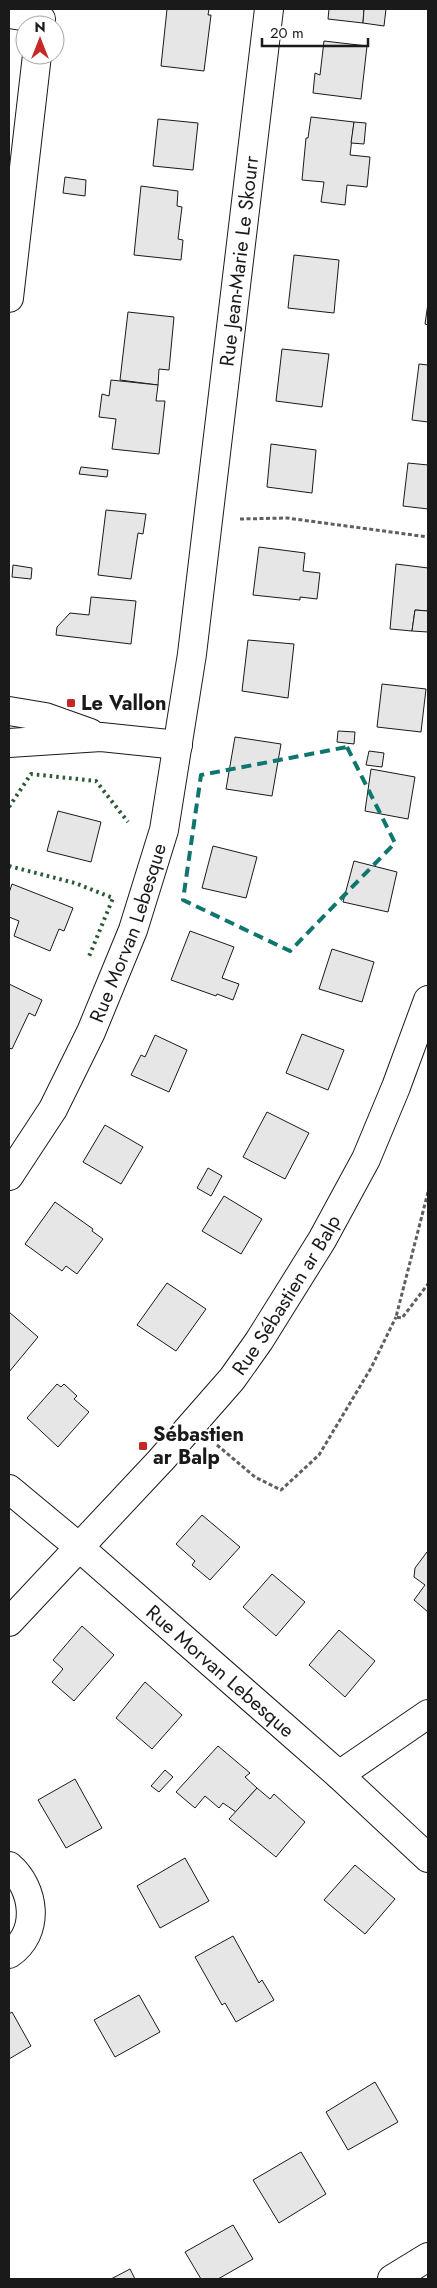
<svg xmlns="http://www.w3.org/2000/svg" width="437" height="2288" font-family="Jost,sans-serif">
<rect width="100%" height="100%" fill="#fff"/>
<g fill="#e6e6e6" stroke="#1a1a1a">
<path d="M167,9H209L208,15H211L204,71L161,66Z"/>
<path d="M329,9H364L363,23L328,19Z"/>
<path d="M364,9H386L384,26L363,23Z"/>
<path d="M324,41L367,46L361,99L313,93L315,73L320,75Z"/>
<path d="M311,117L354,122L350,155L370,157L367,187L347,185L345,205L321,202L324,182L302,180L306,138H308Z"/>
<path d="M158,119L198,123L193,170L153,166Z"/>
<path d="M354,122L366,123L364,144L351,143Z"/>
<path d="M65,177L86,180L85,196L63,193Z"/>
<path d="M141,186L178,191L177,206L182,207L178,239L183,240L181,260L134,255Z"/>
<path d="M294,255L339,260L334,313L288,308Z"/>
<path d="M428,303V325L425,324Z"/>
<path d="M128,312L174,317L169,370L159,369L158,385L120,380Z"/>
<path d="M282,349L329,354L322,407L276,401Z"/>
<path d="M419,364L428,365V422L412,420Z"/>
<path d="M111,380L158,385L156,401H165L159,454L112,449L116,419L99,417L102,394L109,396Z"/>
<path d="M271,444L316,450L312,493L267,487Z"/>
<path d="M408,463L428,465V509L403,506Z"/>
<path d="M81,467L108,470L107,477L79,474Z"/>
<path d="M106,510L146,514L143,534L138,533L131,579L98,575Z"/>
<path d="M259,547L305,553L303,571L320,573L317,599L300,597V600L253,595Z"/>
<path d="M396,564L428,568V611L415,610L412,631L390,629Z"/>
<path d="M13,565L32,568L31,579L12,577Z"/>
<path d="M91,597L136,601L131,644L56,635L57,627L70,613L89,615Z"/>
<path d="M415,610L428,611V632L412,631Z"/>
<path d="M248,640L294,644L288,698L242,691Z"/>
<path d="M382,684L426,689L421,732L377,727Z"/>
<path d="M338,731L355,732L354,744L337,742Z"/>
<path d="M235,737L281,744L272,796L226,789Z"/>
<path d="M369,751L384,753L382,767L366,765Z"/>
<path d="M371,769L415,777L408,819L365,811Z"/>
<path d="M58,811L101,822L91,862L47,851Z"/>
<path d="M213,846L257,857L246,898L202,888Z"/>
<path d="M354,861L397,872L388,912L343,902Z"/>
<path d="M12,884L73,908L64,931L59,929L50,951L14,936L19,921L9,917V893Z"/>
<path d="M190,931L234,947L222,978L239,984L233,1000L217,994L216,996L171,980Z"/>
<path d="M332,949L374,962L362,1002L319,989Z"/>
<path d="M9,984L42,1000L35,1016L29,1013L12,1049L9,1048Z"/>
<path d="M302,1034L344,1050L328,1090L286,1073Z"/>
<path d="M155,1035L187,1050L169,1092L131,1075L141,1055L145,1057Z"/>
<path d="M267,1112L309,1133L285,1179L243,1157Z"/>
<path d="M105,1125L143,1147L121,1184L83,1162Z"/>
<path d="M208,1168L222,1176L211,1196L197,1188Z"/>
<path d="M224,1196L262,1219L241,1254L202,1231Z"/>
<path d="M55,1202L93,1229L92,1231L103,1239L77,1274L66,1266L62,1271L25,1244Z"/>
<path d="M167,1283L206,1309L176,1351L137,1325Z"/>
<path d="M9,1312L38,1337L9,1372Z"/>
<path d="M57,1384L61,1387L64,1384L77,1396L74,1399L89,1412L58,1447L27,1418Z"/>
<path d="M202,1515L240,1547L210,1580L192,1565L195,1561L176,1544Z"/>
<path d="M427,1552H428V1612L414,1600L425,1585L414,1577L415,1568Z"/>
<path d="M272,1574L305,1602L276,1636L243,1607Z"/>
<path d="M82,1626L114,1655L74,1701L52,1682L63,1669L53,1660Z"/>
<path d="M339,1630L375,1661L345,1697L309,1665Z"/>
<path d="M145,1682L182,1715L152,1749L116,1718Z"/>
<path d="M218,1746L250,1773L245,1777L257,1788L236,1812L223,1803L219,1808L205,1796L195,1808L176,1792Z"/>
<path d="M165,1770L173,1777L159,1792L151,1786Z"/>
<path d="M75,1779L102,1828L66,1848L38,1800Z"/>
<path d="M257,1788L270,1799L274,1794L305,1822L276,1857L229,1819Z"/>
<path d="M185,1858L209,1901L160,1928L137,1886Z"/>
<path d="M355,1865L395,1899L365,1934L324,1900Z"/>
<path d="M233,1936L259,1983L262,1980L274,2000L236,2022L225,2003L222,2005L195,1957Z"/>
<path d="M139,1995L160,2032L115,2057L94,2020Z"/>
<path d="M12,2012L31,2046L9,2059V2014Z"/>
<path d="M375,2082L398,2122L348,2150L326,2112Z"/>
<path d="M301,2152L326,2194L279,2223L253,2180Z"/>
<path d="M233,2225L253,2259L218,2279H201L185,2252Z"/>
<path d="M130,2269L135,2279H111Z"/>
</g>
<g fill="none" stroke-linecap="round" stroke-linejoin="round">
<defs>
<g id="minor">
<path d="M9,14L41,19"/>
<path d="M9,298L37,55"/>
<path d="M9,711L45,717L90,733"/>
<path d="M9,743L101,737L178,745"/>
<path id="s1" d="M9,1176L53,1109L91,1032L133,930L164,830L192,654L269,9"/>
<path id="s2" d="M9,1489L80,1548L339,1775L428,1858"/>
<path id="s3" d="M9,1622L161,1460L232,1379L259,1341L322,1240L366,1159L396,1087L428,1000"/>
<path d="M339,1775L428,1714"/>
<path d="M9,1866C35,1888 41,1933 9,1954"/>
</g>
<path id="major" d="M392,2279L428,2257"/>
</defs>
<use href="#minor" stroke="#1a1a1a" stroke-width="30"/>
<use href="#major" stroke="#1a1a1a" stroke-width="30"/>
<g stroke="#5f5f5f" stroke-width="3" stroke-dasharray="4 2.5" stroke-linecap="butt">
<path d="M240,519L287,518L428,537"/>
<path d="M428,1192L396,1317L402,1318L428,1284"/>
<path d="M217,1445L255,1477L281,1490L319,1455L371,1368L396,1317"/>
</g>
<use href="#minor" stroke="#fff" stroke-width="28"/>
<use href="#major" stroke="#fff" stroke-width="28"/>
<g stroke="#2b5a34" stroke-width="4" stroke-dasharray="2.5 4" stroke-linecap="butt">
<path d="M9,807L31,774L96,781L128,822"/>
<path d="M9,866L75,883L113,898L88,959"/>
</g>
</g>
<path fill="none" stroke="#0f766e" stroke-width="4" stroke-dasharray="10 6" stroke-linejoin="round" d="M347,747L395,843L290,951L183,900L201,775Z"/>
<g fill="#c62828" stroke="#fff" stroke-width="2">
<rect x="66" y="698" width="10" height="10" rx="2.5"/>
<rect x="138" y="1441" width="10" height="10" rx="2.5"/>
</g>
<g text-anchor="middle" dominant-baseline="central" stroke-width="4" stroke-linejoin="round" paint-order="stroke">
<g font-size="20" fill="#1a1a1a" stroke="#fff">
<text stroke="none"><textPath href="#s1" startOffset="955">Rue Jean-Marie Le Skourr</textPath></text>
<text stroke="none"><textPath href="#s1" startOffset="272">Rue Morvan Lebesque</textPath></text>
<text stroke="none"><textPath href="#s3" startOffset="430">Rue Sébastien ar Balp</textPath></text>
<text stroke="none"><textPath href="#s2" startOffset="279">Rue Morvan Lebesque</textPath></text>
</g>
<g font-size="20" font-weight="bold" fill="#1a1a1a" stroke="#fff" text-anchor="start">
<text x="81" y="703">Le Vallon</text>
<text x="153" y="1434">Sébastien<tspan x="153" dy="23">ar Balp</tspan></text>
</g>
</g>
<rect width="437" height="2288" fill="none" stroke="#1a1a1a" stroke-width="20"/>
<g transform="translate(40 40)"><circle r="24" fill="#ffffff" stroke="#a3a3a3"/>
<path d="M0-4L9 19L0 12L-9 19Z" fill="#c62828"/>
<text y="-8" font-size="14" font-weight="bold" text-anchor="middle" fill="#1a1a1a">N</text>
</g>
<path d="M262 38v8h106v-8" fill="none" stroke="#1a1a1a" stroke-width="2.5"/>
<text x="270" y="38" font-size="15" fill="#1a1a1a" stroke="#ffffff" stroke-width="4" paint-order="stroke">20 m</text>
</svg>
